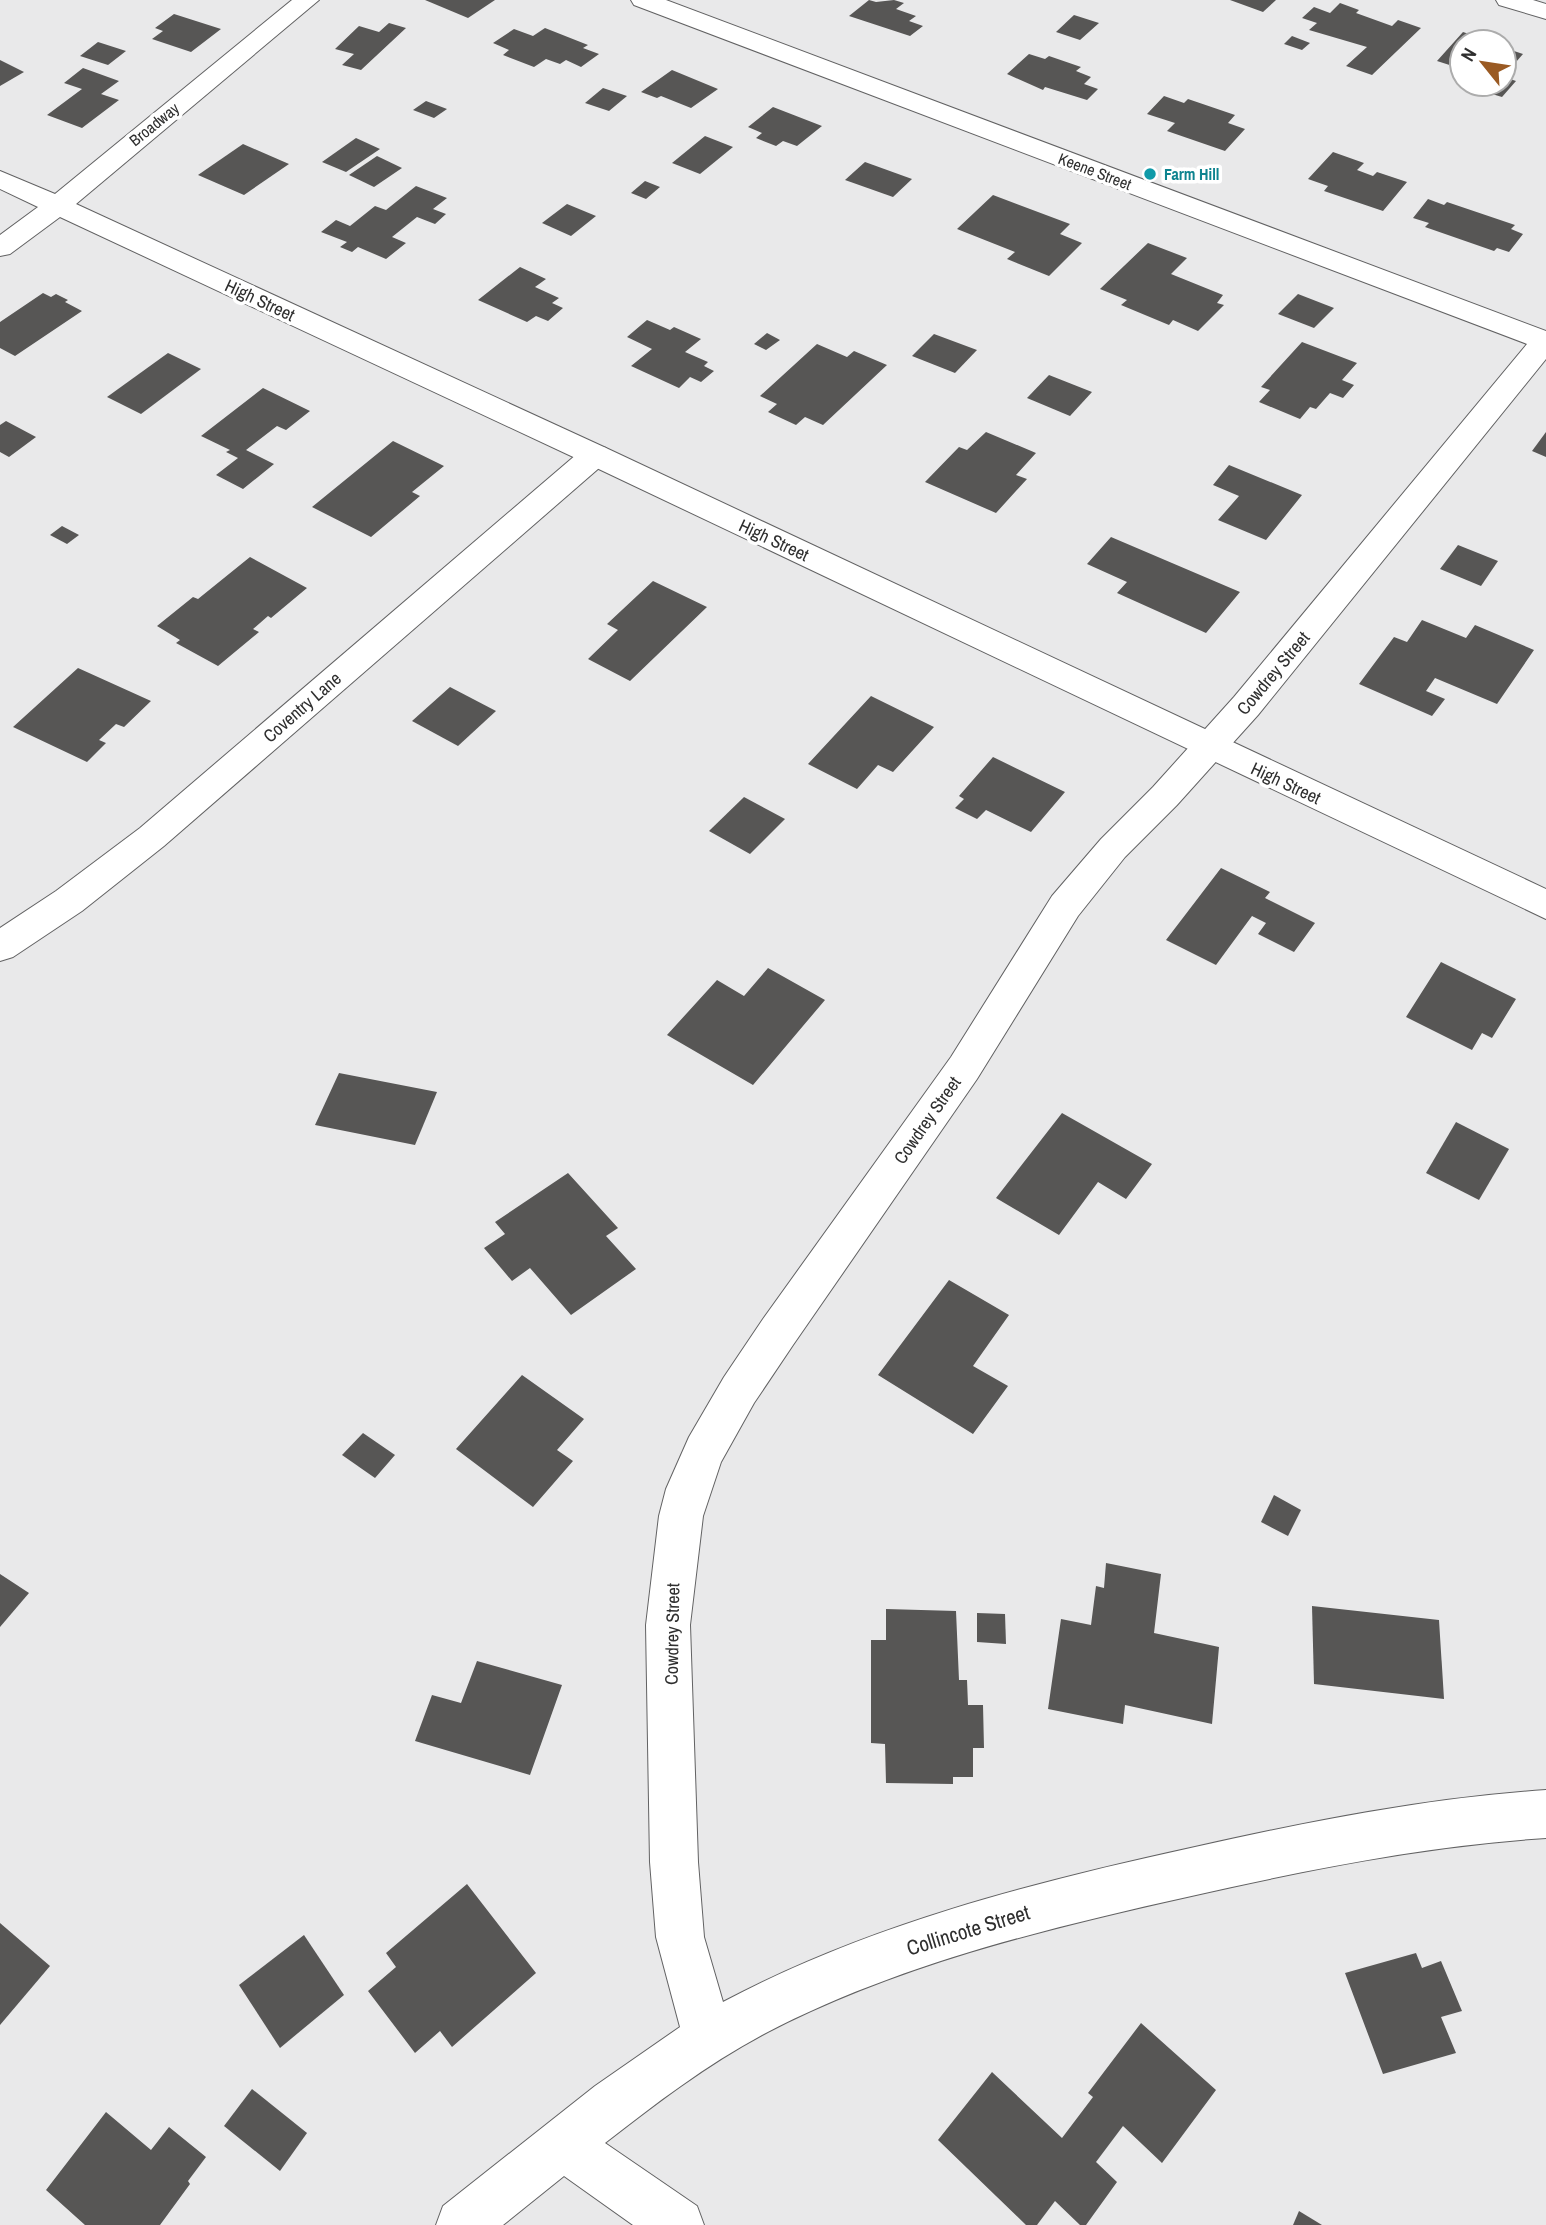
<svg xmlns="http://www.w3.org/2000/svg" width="1546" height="2225" font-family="'Archivo Narrow',sans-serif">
<rect width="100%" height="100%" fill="#e9e9ea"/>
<g fill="#575655">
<path d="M425,0H495L468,18Z"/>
<path d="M869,0L876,2L894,0L904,3L896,9L916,16L909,21L923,26L910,36L849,16Z"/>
<path d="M1230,0H1276L1263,12Z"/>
<path d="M1340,3L1359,10L1356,13L1392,26L1398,20L1421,28L1372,75L1346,66L1367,47L1309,30L1317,23L1302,18L1314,7L1330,13Z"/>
<path d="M174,14L221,29L191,52L152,39L163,31L155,28Z"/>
<path d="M1074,15L1099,23L1080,40L1056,32Z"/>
<path d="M389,23L406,28L361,70L342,65L354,54L335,49L359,26L379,32Z"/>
<path d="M545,28L588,45L583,48L599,54L581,67L566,60L560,64L546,59L534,67L503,55L509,50L493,43L514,29L533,36Z"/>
<path d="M1463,32L1493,42H1462V69L1437,61Z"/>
<path d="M1292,36L1310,43L1302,50L1284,44Z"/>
<path d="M98,42L126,51L108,65L80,56Z"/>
<path d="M1504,45L1512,48L1511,50L1523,54L1516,62L1504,57Z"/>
<path d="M1029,54L1045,59L1049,56L1081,67L1076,71L1091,77L1084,84L1098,89L1087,100L1045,87L1043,90L1007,74Z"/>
<path d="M0,60L24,72L0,86Z"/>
<path d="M83,68L119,81L101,94L119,100L82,128L47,115L82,89L64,83Z"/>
<path d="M672,70L718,89L691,108L661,96L657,98L641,92Z"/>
<path d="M1504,77L1516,81L1502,97L1482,91L1487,84H1504Z"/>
<path d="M603,88L627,96L609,111L585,103Z"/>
<path d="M1164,96L1184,103L1188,99L1235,115L1228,123L1245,129L1225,151L1167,131L1175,123L1147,114Z"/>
<path d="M426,101L447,109L434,118L413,110Z"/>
<path d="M773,107L822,126L797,146L783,141L776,146L756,138L762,133L748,127Z"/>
<path d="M705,136L733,147L700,174L672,163Z"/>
<path d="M356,138L380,149L346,172L322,162Z"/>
<path d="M243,144L289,164L244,195L198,175Z"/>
<path d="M1333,152L1364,163L1357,170L1373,176L1377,172L1407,182L1383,211L1324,191L1328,186L1308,179Z"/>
<path d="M377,156L402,168L374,187L349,175Z"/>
<path d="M865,162L912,179L893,197L845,180Z"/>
<path d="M645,181L660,187L646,199L631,193Z"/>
<path d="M416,186L447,198L433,209L446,214L435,224L417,217L392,237L406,243L386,259L358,247L352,252L340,247L347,242L321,232L336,220L350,226L375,206L386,210Z"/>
<path d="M993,195L1070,224L1060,234L1082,243L1049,276L1007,259L1015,252L957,229Z"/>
<path d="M1428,199L1444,205L1447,202L1515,225L1511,229L1523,234L1509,252L1497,248L1494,251L1425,227L1429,223L1413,218Z"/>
<path d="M567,204L596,216L571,236L542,223Z"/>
<path d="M1148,243L1187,258L1171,274L1223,295L1217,303L1224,305L1198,331L1173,320L1169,325L1121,305L1127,300L1100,289Z"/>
<path d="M520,267L546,279L535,287L559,298L552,303L563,308L548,321L536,316L527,322L478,300Z"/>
<path d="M43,293L51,297L56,294L68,300L65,302L82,311L15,356L0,348V322Z"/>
<path d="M1298,294L1334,308L1314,328L1278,314Z"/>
<path d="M647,320L670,330L674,327L701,339L685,352L708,362L704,366L714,371L701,382L690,377L679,388L631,366L652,349L627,337Z"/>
<path d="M767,333L780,340L766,350L754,344Z"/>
<path d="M934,334L977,350L955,373L912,356Z"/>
<path d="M1302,342L1357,363L1342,380L1354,385L1343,398L1330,393L1316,409L1310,407L1300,419L1259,402L1270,390L1261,387Z"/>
<path d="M817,344L847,357L854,351L887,365L823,425L805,417L796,425L768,412L777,404L760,396Z"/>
<path d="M168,353L201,369L141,414L107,397Z"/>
<path d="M1049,375L1092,392L1070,416L1027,398Z"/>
<path d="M263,388L310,411L286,430L277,426L246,450L274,464L243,489L216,475L238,458L226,452L230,450L201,436Z"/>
<path d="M6,421L36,437L9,457L0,452V425Z"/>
<path d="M986,432L1036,453L1016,475L1027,479L996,513L925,482L959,447L967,450Z"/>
<path d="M1546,432V457L1532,451Z"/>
<path d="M393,441L444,466L412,492L420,496L371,537L312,507Z"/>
<path d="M1229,465L1302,495L1266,540L1218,520L1239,496L1213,485Z"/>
<path d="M62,526L79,535L67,544L50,535Z"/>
<path d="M1111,537L1240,592L1206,633L1117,593L1127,582L1087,564Z"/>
<path d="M1458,545L1498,561L1481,586L1440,569Z"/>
<path d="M250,557L307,588L271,618L268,616L253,629L259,632L218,666L176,643L180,640L157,626L193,597L198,599Z"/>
<path d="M653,581L707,607L630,681L588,659L618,630L607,624Z"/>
<path d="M1422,620L1466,638L1475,625L1534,650L1497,704L1435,678L1426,691L1445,699L1432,716L1359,684L1394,637L1407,642Z"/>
<path d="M78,668L151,701L124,727L116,724L99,740L106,743L87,762L13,727Z"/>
<path d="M450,687L496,711L458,746L412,721Z"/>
<path d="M871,696L934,727L893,772L878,765L857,789L808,764Z"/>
<path d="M993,757L1065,792L1031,832L986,810L977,819L955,808L964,799L959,796Z"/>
<path d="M744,797L785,819L750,854L709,831Z"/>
<path d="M1221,868L1270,892L1265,898L1315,923L1294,952L1258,934L1266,923L1252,916L1216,965L1166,940Z"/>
<path d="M1441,962L1516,999L1492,1038L1482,1033L1472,1050L1406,1017Z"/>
<path d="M768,968L825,1000L753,1085L667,1035L717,980L744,996Z"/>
<path d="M339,1073L437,1092L415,1145L315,1125Z"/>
<path d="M1062,1113L1152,1164L1126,1199L1098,1182L1059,1235L996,1198Z"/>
<path d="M1456,1122L1509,1149L1479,1200L1426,1173Z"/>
<path d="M568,1173L618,1228L606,1236L636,1269L571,1315L530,1268L512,1281L484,1248L505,1234L495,1222Z"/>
<path d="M949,1280L1009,1315L973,1366L1008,1386L973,1434L878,1375Z"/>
<path d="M522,1375L584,1419L557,1450L573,1461L533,1507L456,1449Z"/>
<path d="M363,1433L395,1455L375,1478L342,1455Z"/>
<path d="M1274,1495L1301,1510L1288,1536L1261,1522Z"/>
<path d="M1106,1563L1161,1574L1154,1633L1219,1647L1212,1724L1125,1705L1123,1724L1048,1709L1061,1619L1091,1625L1096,1586L1104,1588Z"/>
<path d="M0,1574L29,1593L0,1627Z"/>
<path d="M1312,1606L1439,1620L1444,1699L1314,1684Z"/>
<path d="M886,1609L956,1611L959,1680H967L968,1705H983L984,1748H973V1777H953V1784L886,1783L885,1744L871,1743V1640H886Z"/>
<path d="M977,1613L1005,1614L1006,1644L977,1642Z"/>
<path d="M477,1661L562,1685L530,1775L415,1741L432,1695L461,1703Z"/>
<path d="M467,1884L536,1973L452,2047L440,2031L415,2053L368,1991L396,1967L386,1953Z"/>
<path d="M0,1923L50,1966L0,2025Z"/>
<path d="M304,1935L344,1995L280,2048L239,1985Z"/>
<path d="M1416,1953L1422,1968L1441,1961L1462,2011L1441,2017L1456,2053L1383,2074L1345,1973Z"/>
<path d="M1141,2023L1216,2090L1162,2163L1123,2126L1096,2162L1117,2182L1086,2225H1080L1055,2201L1037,2225H1026L938,2140L992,2072L1062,2138L1093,2097L1088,2093Z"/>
<path d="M252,2089L307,2133L280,2171L224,2126Z"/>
<path d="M106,2112L151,2150L169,2127L206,2157L188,2181L190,2184L160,2225H85L46,2190Z"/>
<path d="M1299,2211L1322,2225H1293Z"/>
</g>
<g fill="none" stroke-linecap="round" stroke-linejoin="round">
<defs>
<g id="street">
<path d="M631,0H666L1546,331V359L1258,715L1177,805L1125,857L1078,916L977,1079L793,1345L754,1403L721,1462L703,1516L690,1625L698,1862L704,1937L723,2002C869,1924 1035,1882 1195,1847C1311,1821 1427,1798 1546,1790V1838C1424,1846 1306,1870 1187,1897C1043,1929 893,1966 762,2035C706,2065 655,2104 605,2143L697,2206L704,2225H633L564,2176L503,2225H436L443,2206L595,2086L680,2027L656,1937L650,1862L646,1625L659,1516L666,1489L689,1437L724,1377L763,1319L951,1057L1052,896L1101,839L1153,787L1234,697L1527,344L634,5Z"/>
<path d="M1496,0H1533L1546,4V19L1499,5Z"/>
<path d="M595,445L606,448L610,455L606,462L164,846L82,911L13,957L0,961V928L56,891L140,828L584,448Z"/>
</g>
<path id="secondary" d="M292,0H319L76,204L606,448L1546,889V919L584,462L60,217L10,254L0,256V235L38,207L0,189V171L55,194Z"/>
</defs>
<use href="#street" stroke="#626263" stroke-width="2"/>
<use href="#secondary" stroke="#626263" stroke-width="2"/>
<use href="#street" fill="#fff" fill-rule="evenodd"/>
<use href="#secondary" fill="#fff" fill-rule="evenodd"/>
</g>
<circle fill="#0f9aa8" stroke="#fff" stroke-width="2.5" cx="1150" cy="174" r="7"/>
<g text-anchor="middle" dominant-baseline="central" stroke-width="7" stroke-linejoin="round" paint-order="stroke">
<g font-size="16" fill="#2f2f2f" stroke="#fff">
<text transform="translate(154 124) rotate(-39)">Broadway</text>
<text transform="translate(1095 171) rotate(21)">Keene Street</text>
</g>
<g font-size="16" font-weight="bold" fill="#0d838f" stroke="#fff" text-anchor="start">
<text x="1164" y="174">Farm Hill</text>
</g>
<g font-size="18" fill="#2f2f2f" stroke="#fff">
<text transform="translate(260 300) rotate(25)">High Street</text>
<text transform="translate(774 540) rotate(25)">High Street</text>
<text transform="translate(1273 673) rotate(-50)">Cowdrey Street</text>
<text transform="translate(302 707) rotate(-41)">Coventry Lane</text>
<text transform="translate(1286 783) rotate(25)">High Street</text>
<text transform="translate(927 1120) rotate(-55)">Cowdrey Street</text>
<text transform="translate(672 1634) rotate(-89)">Cowdrey Street</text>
</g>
<g font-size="21" fill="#2f2f2f" stroke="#fff">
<text transform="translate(968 1930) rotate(-17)">Collincote Street</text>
</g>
</g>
<g transform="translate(1483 63) rotate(300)"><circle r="33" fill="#ffffff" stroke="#acacac" stroke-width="2"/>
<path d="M0-5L12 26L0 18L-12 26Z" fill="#9a5a23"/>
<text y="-10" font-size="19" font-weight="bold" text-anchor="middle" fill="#2f2f2f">N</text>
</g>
</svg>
